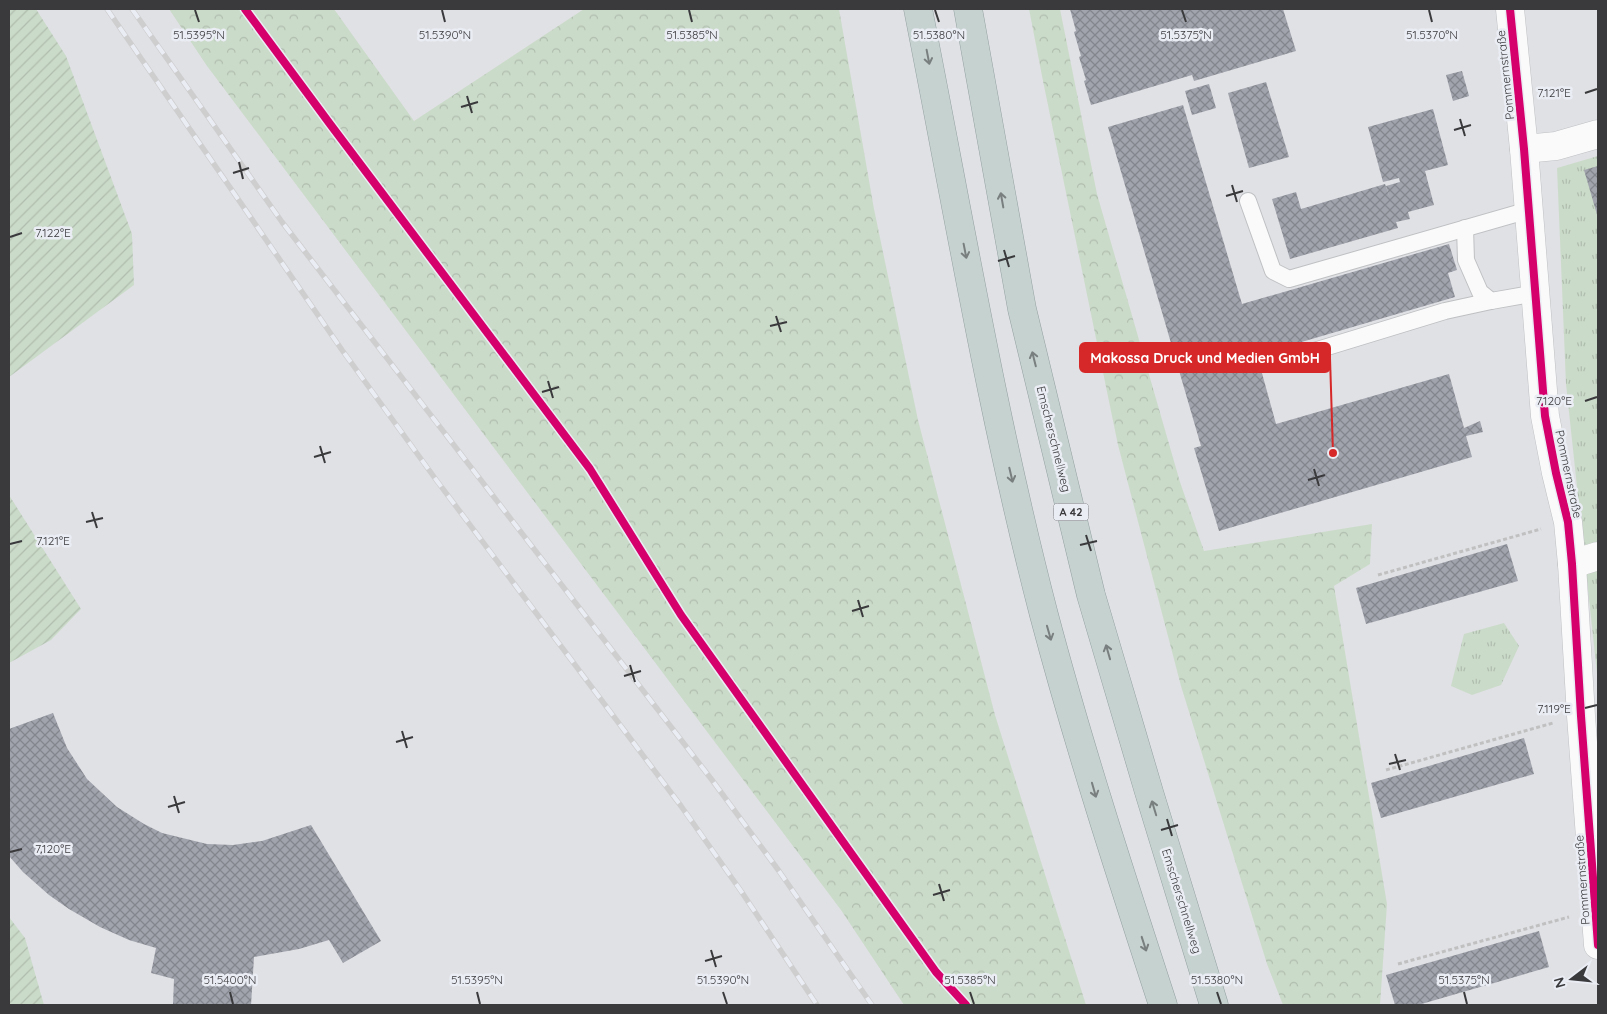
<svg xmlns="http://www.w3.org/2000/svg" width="1607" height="1014" font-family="Quicksand,sans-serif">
<defs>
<pattern id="grass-tufts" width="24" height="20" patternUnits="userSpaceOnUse" patternTransform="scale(1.25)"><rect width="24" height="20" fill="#cbdbc9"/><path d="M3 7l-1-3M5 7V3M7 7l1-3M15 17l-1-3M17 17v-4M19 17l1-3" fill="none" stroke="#afbdae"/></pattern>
<pattern id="forest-crowns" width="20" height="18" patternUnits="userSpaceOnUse" patternTransform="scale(1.25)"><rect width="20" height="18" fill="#cbdbc9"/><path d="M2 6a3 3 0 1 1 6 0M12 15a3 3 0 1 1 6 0" fill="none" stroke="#afbdae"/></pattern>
<pattern id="garden-furrows" width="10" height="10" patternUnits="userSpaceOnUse" patternTransform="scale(1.25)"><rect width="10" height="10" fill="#cbdbc9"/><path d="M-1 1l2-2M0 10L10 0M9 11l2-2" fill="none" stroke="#afbdae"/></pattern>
<pattern id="building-cross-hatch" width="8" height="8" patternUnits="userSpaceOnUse" patternTransform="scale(1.25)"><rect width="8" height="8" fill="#a1a3ad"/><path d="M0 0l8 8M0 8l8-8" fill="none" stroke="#84868e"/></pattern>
</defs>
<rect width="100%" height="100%" fill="#e0e1e5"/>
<g fill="url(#grass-tufts)">
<path d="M1598,156V683L1566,384L1557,168Z"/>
<path d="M1504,623L1519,646L1501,685L1472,695L1451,686L1464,634Z"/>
</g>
<g fill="url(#forest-crowns)">
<path d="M169,9H334L414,121L584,9H839L874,209L918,420L995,715L1086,1005H904L841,910L207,66Z"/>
<path d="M1029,9H1060L1097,194L1180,482L1204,551L1372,524L1370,564L1334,586L1387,904L1380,1005H1283L1267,964L1181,686L1118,445L1043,81Z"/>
</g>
<g fill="url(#garden-furrows)">
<path d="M9,9H36L66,56L132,234L134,285L9,377Z"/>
<path d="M9,495L81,609L51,640L9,663Z"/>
<path d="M9,917L25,938L44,1005H9Z"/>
</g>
<g fill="url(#building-cross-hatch)">
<path d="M1070,9H1283L1296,51L1194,81L1192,75L1091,105L1084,81L1086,80L1079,57L1081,56L1074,32L1076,31Z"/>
<path d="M1462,71L1469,96L1453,101L1446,75Z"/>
<path d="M1266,82L1289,157L1249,168L1228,93Z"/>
<path d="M1209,84L1216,108L1192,115L1185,91Z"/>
<path d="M1183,105L1242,304L1449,244L1457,270L1448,273L1455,297L1257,355L1276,424L1449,374L1464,428L1480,421L1483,432L1466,436L1472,457L1219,531L1194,448L1201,446L1108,127Z"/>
<path d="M1433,109L1448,165L1425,171L1434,205L1408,212L1410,219L1396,222L1398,228L1290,259L1272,199L1296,192L1301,209L1385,184L1390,198L1386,186L1400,182L1399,178L1383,182L1368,127Z"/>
<path d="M1598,166V218L1584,170Z"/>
<path d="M1507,544L1518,581L1366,624L1356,588Z"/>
<path d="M53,713L67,748L87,779L117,807L144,824L162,833L207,844L233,845L262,841L311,825L381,941L343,963L329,940L299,949L254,957L251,1005H173L174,979L151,973L156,948L129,940L100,927L69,909L49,895L23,872L9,856V729Z"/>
<path d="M1524,738L1534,774L1381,818L1371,783Z"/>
<path d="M1539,931L1549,967L1418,1005H1395L1386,975Z"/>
</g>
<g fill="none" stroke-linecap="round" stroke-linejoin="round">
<defs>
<g id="lane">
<path d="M1248,201L1273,271L1289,279L1529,210"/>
<path d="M1465,228L1466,260L1480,292L1491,301L1536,293"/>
<path d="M1278,362L1445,311L1491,301"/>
</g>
<g id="street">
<path d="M1510,9L1524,149L1545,416L1556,473L1568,522L1572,564L1581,716L1598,945"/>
<path d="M1524,149L1556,146L1598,134"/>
<path d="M1572,564L1598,556"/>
</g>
<g id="highway">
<path d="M918,9C958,211 992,416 1044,615C1079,747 1121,876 1163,1005"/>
<path d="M968,9L1022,309L1091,595L1149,792L1214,1005"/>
</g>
</defs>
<use href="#lane" stroke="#bec0c2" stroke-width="18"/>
<use href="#street" stroke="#bec0c2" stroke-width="29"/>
<use href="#highway" stroke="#93a1a0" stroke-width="29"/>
<g stroke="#c0c0c1" stroke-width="3" stroke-dasharray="4 2.5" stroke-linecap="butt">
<path d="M1378,575L1541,529"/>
<path d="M1386,770L1553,723"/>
<path d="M1398,964L1569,917"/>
</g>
<use href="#lane" stroke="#fafafb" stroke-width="16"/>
<use href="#street" stroke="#fafafb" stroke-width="28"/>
<use href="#highway" stroke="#c6d2d0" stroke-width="28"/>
<defs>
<g id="rail">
<path d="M107,9L342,350L437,481L681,806L741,891L817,1005"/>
<path d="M132,9L282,222L712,780L779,871L872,1005"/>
</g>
</defs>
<use href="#rail" stroke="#cececf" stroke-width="5.5"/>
<use href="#rail" stroke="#ebedf5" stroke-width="4" stroke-dasharray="11" stroke-linecap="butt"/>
<defs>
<g id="cycleway">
<path d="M245,9L330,124L590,469L681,615L936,972L966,1005"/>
<path d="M1510,9L1524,149L1545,416L1556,473L1568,522L1572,564L1581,716L1598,945"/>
</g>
</defs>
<use href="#cycleway" stroke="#ebedf5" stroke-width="11"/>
<use href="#cycleway" stroke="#d6006c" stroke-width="8"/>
</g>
<defs><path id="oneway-shaft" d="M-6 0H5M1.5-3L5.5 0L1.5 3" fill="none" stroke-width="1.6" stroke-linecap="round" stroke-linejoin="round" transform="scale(1.25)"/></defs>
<g stroke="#797e7f">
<use href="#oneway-shaft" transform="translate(928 57) rotate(79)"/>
<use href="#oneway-shaft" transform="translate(1002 200) rotate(-100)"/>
<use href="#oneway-shaft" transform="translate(965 251) rotate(79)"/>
<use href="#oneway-shaft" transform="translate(1034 359) rotate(-104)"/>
<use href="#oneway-shaft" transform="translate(1011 475) rotate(77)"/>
<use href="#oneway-shaft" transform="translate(1049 633) rotate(74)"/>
<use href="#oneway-shaft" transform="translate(1108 652) rotate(-106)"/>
<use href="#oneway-shaft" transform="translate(1094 790) rotate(74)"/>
<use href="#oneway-shaft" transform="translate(1154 808) rotate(-107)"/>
<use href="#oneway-shaft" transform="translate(1144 944) rotate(72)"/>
</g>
<path fill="none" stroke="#3a3a3d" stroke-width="2" d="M195,10L199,22M442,10L445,22M689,10L692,22M935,10L939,22M1182,10L1186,22M1429,10L1432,22M1585,93L1597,89M467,96L472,113M461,107L478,102M1460,119L1465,136M1454,130L1471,125M239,162L243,179M233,173L249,168M1232,185L1237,202M1226,196L1243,191M10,237L22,233M1004,250L1009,267M998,261L1015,256M776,316L781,332M770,326L787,322M548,381L553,398M542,392L559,387M1585,401L1597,397M320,446L325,463M314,457L331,452M1314,469L1319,486M1308,480L1325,475M92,512L97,528M86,522L103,518M1086,535L1091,551M10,544L22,541M1080,545L1097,541M858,600L863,617M852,611L869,606M630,665L635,682M624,676L641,671M1585,708L1597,705M402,731L407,748M396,742L413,737M1395,754L1400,770M1389,764L1406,760M174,796L179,813M168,807L185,802M1167,819L1172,836M1161,830L1178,825M10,852L22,849M939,884L944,901M933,895L950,890M711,950L716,967M705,961L722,956M230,992L233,1004M477,992L480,1004M723,992L727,1004M970,992L974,1004M1217,992L1221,1004M1464,992L1467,1004"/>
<g text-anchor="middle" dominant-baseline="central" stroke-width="5" stroke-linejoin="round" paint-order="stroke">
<rect fill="#ebedf5" stroke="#6f7074" stroke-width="1" x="1053.5" y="503.5" width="35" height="17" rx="4"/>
<g font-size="11" font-weight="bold" fill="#3a3a3d">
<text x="1071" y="512">A 42</text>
</g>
<g font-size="12" fill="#3a3a3d" stroke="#ebedf5">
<text transform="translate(1505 75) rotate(-96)">Pommernstraße</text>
<text transform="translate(1054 439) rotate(76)">Emscherschnellweg</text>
<text transform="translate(1569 474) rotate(78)">Pommernstraße</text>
<text transform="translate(1582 880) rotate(-94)">Pommernstraße</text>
<text transform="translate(1182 901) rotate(73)">Emscherschnellweg</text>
</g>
</g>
<g font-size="12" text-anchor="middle" fill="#3a3a3d" stroke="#ebedf5" stroke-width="5" stroke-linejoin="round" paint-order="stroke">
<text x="199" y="39">51.5395°N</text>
<text x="445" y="39">51.5390°N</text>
<text x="692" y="39">51.5385°N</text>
<text x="939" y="39">51.5380°N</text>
<text x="1186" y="39">51.5375°N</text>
<text x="1432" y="39">51.5370°N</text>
<text x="1554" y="97">7.121°E</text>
<text x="53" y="237">7.122°E</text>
<text x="1554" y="405">7.120°E</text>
<text x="53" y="545">7.121°E</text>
<text x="1554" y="713">7.119°E</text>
<text x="53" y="853">7.120°E</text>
<text x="230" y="984">51.5400°N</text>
<text x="477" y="984">51.5395°N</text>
<text x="723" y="984">51.5390°N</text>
<text x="970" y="984">51.5385°N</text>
<text x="1217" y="984">51.5380°N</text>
<text x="1464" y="984">51.5375°N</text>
</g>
<path fill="none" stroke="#d62828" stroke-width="2" d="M1333 453L1330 358"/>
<circle fill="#d62828" stroke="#ebedf5" stroke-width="2" cx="1333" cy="453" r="5"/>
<rect fill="#d62828" stroke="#d62828" stroke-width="2" x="1080" y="343" width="250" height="29" rx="5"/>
<g font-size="14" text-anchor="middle" font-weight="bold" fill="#fff">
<text x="1205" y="363">Makossa Druck und Medien GmbH</text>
</g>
<rect width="1607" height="1014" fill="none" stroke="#3a3a3d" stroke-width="20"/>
<g transform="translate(1572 979) rotate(254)" stroke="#ebedf5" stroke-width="4" paint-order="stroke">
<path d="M0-4L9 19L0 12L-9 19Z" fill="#3a3a3d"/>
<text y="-8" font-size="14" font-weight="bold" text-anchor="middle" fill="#3a3a3d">N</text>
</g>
</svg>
